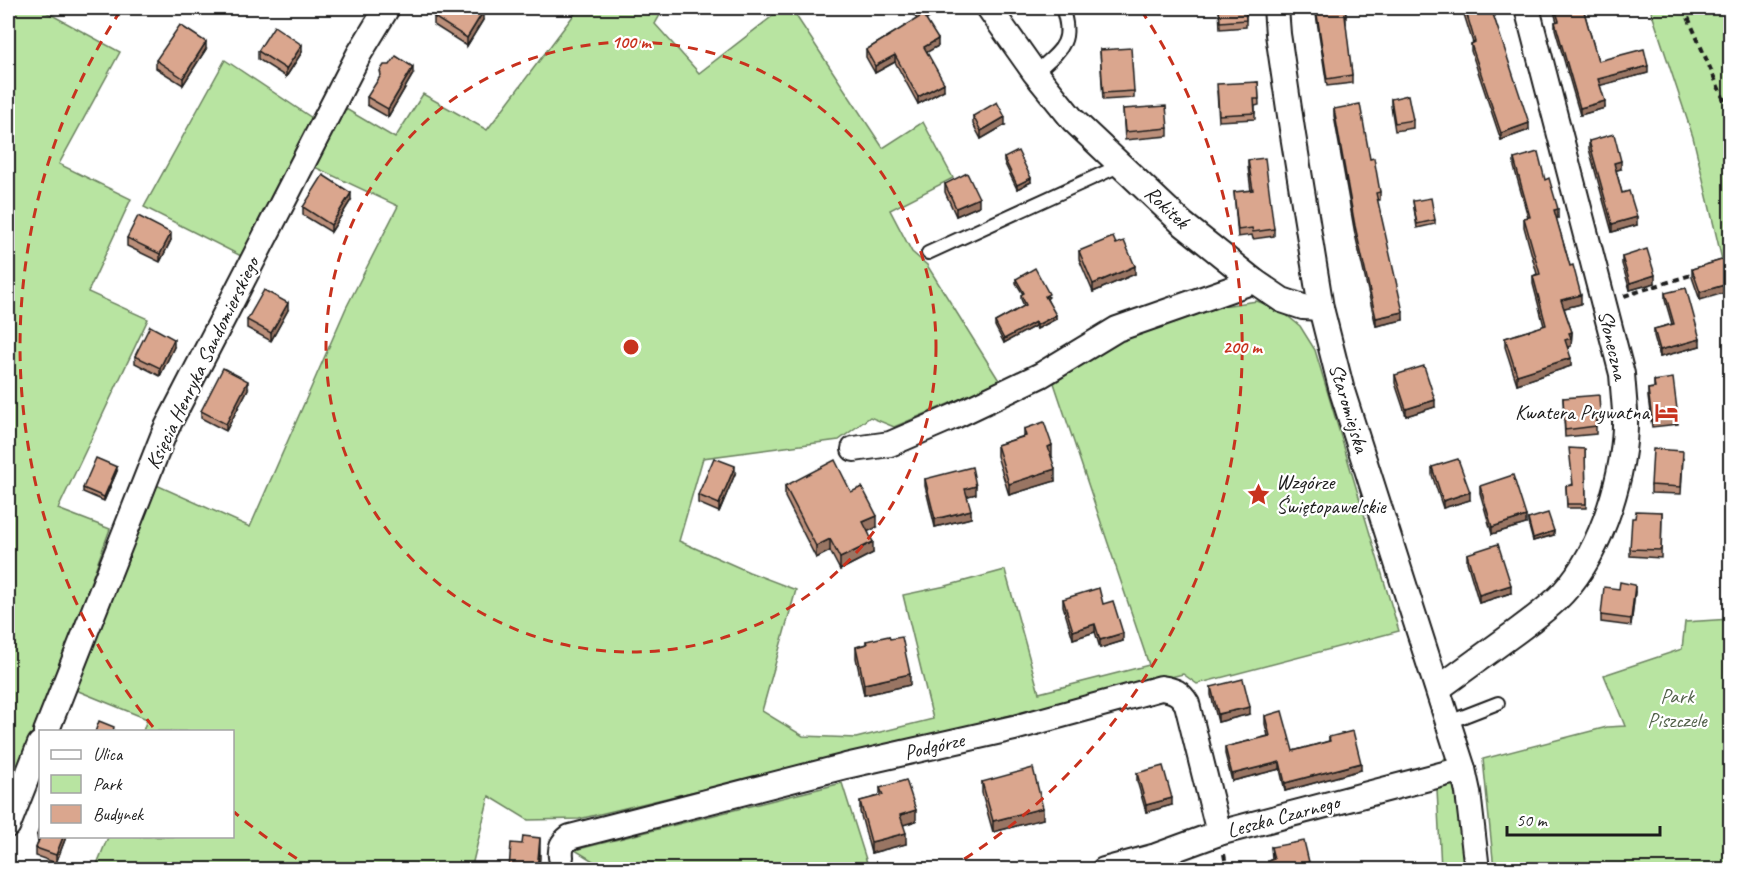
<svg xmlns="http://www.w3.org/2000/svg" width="1738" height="877" font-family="Caveat,sans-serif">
<rect width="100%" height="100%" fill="#fff"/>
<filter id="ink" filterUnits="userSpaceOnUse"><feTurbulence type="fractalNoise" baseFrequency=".0167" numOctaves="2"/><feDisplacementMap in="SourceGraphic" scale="12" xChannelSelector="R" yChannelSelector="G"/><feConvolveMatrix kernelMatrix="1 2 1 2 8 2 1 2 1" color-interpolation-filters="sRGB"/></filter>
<g filter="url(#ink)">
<g fill="#b8e4a1" stroke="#6a805e" stroke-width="1.5">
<path d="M8,8H39L120,52L59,164L131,199L88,292L148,319L58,509L110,529L8,810Z"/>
<path d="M579,8H648L660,15L655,24L699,73L783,8H791L883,148L923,122L953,178L890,210L912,252L927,265L1000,382L894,427L870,417L839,440L703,458L679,541L749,572L796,590L762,711L803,736L856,738L933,719L903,595L946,586L1005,570L1039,693L1149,665L1054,383L1122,338L1209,308L1257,301L1280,310L1300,326L1315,350L1399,631L1197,684L1183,674L579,819L528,820L489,796L471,870L95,869L108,837L232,836V732L143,731L147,719L71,688L152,483L250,527L346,308L398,206L308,164L341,106L395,138L423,94L487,130Z"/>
<path d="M1650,8H1730V262L1723,264L1693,137Z"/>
<path d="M225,60L312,118L243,257L144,207Z"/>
<path d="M1730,619V869H1494L1483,759L1607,727L1625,726L1604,675L1682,649L1685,622Z"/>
<path d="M1445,758L1455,792L1465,869H1441L1436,769Z"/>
<path d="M842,783L869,869H606L575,850Z"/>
</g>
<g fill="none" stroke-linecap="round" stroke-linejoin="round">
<defs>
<g id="lane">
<path d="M1035,73C1059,51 1075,44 1062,8"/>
<path d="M928,253L1121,165"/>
<path d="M1449,722L1498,703"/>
</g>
<g id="street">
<path d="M989,8L1035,73L1073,120L1183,224L1254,281L1282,300L1303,307L1321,308"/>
<path d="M1276,8L1278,34L1292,129L1321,308L1342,391L1463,769L1468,792L1477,870"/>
<path d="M854,449L890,444L955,416L1041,375L1117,329L1254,281"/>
<path d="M1439,688C1462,671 1486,654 1509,637C1528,623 1547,610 1563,593C1603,549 1627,470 1625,411C1624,398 1623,386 1622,374L1527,8"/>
<path d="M46,732L165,431L359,54L387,8"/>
<path d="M8,825L40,744"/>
<path d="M561,857C560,848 562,843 570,837L846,766L1014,728L1161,688C1174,690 1180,692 1187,704L1219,833"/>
<path d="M1104,870L1156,856L1219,833L1463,769"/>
</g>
</defs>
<use href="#lane" stroke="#1c1c1c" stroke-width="16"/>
<use href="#street" stroke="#1c1c1c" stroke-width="28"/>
<g stroke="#1c1c1c" stroke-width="4" stroke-dasharray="6 4.5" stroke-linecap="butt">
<path d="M1684,8L1730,114"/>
<path d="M1722,265L1730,261"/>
<path d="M1624,296L1694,274"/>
<path d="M1224,854L1227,870"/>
</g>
<use href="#lane" stroke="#fff" stroke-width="12"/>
<use href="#street" stroke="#fff" stroke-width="24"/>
</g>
<g fill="#bb8f7a" stroke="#1c1c1c" stroke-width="1.5">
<path d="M434,8H476L483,20L467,46L434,25V17L437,12L434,9Z"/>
<path d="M908,8H937V12L926,20L938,46L926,52L944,90L918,104L895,62L875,73L866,57V50L917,19Z"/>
<path d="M1219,8H1250V13H1246V27L1220,29Z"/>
<path d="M1315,8H1345L1346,16V24H1345L1352,75V83L1327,86Z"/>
<path d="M1462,8H1491L1529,130L1501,140L1471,51V44L1473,43Z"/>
<path d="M1553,8H1583L1598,61L1648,73L1600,85L1605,108L1580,115L1555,29V22H1557Z"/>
<path d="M206,49L183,85L156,68V60Z"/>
<path d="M1100,50L1134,91V98L1103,100Z"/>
<path d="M258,51L302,52L286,77L258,59Z"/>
<path d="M413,74L388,117L367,105V97Z"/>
<path d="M1258,82L1259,105L1255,106V119L1219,121L1217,91Z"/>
<path d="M1391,99L1413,120V128L1395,131L1391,106Z"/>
<path d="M1123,109L1168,128V136L1125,140Z"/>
<path d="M1334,109L1370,159L1380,192V200H1377L1403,320L1376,326L1355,234L1334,116Z"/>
<path d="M973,116L1005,125L981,139L973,124Z"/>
<path d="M1589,141L1621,169L1616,170L1622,193L1637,225L1612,232L1589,149Z"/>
<path d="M1004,158L1031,182L1017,189L1004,162Z"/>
<path d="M1514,159L1545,180L1558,218H1556L1581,304L1564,308L1572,332L1571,346L1568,348L1571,366L1517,384L1505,347V338L1544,326L1533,284V276L1537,274L1524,227V218L1528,217L1514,167Z"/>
<path d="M1248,160L1274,229V236L1253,239L1252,235L1238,237L1234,192L1251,191L1248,167Z"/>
<path d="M945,184L979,206L956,216L945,192Z"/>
<path d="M351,200L331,232L303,215V207Z"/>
<path d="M1413,201L1435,220V224L1417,228Z"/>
<path d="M127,238L171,240L160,262L127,246Z"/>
<path d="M1116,244L1135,274L1093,292L1079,259V251Z"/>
<path d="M1622,257L1655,283L1630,290L1622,264Z"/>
<path d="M1725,259L1700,300L1692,277V269Z"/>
<path d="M1016,279L1049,297L1047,299L1056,319L1037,329L1035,326L1004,343L995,326V322L1024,306L1021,299V295L1023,294L1016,283Z"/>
<path d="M1665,293L1700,346L1660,357L1654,336V329L1672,324L1665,300Z"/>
<path d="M288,310L271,341L247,328V320Z"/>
<path d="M174,347L160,376L135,363V356Z"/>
<path d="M1395,375L1435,407L1406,416L1395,383Z"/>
<path d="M1654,381L1678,417V424L1652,427L1648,397V389L1654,388Z"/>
<path d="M248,389L226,431L201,418V411Z"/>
<path d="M1563,398L1600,413V420L1596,421V434L1565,437Z"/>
<path d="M1024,429L1052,457H1051L1055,481L1009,495L997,456V445L1024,436Z"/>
<path d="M1585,449L1586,508H1567L1566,486L1572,485Z"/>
<path d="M1683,459L1681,494L1651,493V485Z"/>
<path d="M1432,467L1470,500L1443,508L1432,475Z"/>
<path d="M117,471L104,501L83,492V488Z"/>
<path d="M735,474L719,512L698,503V495Z"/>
<path d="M925,479L976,494L967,496L971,518L935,527L925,486Z"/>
<path d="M785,486L877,527L868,531L873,553L840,570L830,551L816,558L785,497Z"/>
<path d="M1480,486L1526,524L1492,534L1480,493Z"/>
<path d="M1662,512L1661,558L1630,556V549L1635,518Z"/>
<path d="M1528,519L1554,535L1533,541L1528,523Z"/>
<path d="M1467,554L1511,593L1479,603L1467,562Z"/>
<path d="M1635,592L1631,626L1601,622V615Z"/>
<path d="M1063,599L1103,604L1123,641L1100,648L1095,632L1073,639L1063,606Z"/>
<path d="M890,639L910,685L864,695L856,658V647L866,644V641Z"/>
<path d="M1211,687L1250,714L1218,722L1211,695Z"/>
<path d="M1265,716L1293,751L1329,741V737L1361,770L1285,791L1280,769L1232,781L1225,754V747L1268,736L1265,724Z"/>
<path d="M1137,773L1172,805L1146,812L1137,781Z"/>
<path d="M982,782L1043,819L993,832L982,793Z"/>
<path d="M880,788L916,821L903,825L906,844L871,853L860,812V801L880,796Z"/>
<path d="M37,835L40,837H66L56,863L36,856V848L38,843Z"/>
<path d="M1271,847L1309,870H1268V861L1272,859Z"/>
</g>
<g fill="#997463" stroke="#1c1c1c" stroke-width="1.5">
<path d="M932,8H937V12L921,24V16Z"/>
<path d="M483,12V20L467,46V38Z"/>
<path d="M938,39V46L924,54V47Z"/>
<path d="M206,42V49L183,85V78Z"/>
<path d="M302,45V52L286,77V69Z"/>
<path d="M895,55V62L875,73V66Z"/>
<path d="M1648,66V73L1598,86V79Z"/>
<path d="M413,67V74L388,117V109Z"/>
<path d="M944,83V90L918,104V97Z"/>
<path d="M1605,101V108L1580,115V108Z"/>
<path d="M1005,117V125L981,139V131Z"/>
<path d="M1529,123V130L1501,140V133Z"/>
<path d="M1621,161V169L1614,171V163Z"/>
<path d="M1031,178V182L1017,189V185Z"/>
<path d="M351,193V200L331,232V225Z"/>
<path d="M979,198V206L956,216V208Z"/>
<path d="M1558,209V218L1554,219V210Z"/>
<path d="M1637,217V225L1612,232V224Z"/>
<path d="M171,233V240L160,262V254Z"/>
<path d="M1135,266V274L1093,292V284Z"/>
<path d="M1655,275V283L1630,290V283Z"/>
<path d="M1731,283V291L1700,300V292Z"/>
<path d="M1581,295V304L1561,309V300Z"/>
<path d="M288,303V310L271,341V333Z"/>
<path d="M1403,312V320L1376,326V318Z"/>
<path d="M1056,315V319L1037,329V325Z"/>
<path d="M1035,322V326L1004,343V339Z"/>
<path d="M1572,332L1571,346L1565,348V340L1569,333Z"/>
<path d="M174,339V347L160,376V368Z"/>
<path d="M1700,339V346L1660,357V350Z"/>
<path d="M1571,358V366L1517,384V375Z"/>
<path d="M248,381V389L226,431V424Z"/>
<path d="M1435,400V407L1406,416V409Z"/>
<path d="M1052,445V457L1048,458V447Z"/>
<path d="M735,466V474L719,512V504Z"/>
<path d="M117,467V471L104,501V497Z"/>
<path d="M1055,469V481L1009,495V484Z"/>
<path d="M976,486V494L965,497V489Z"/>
<path d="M1470,492V500L1443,508V501Z"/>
<path d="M971,510V518L935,527V519Z"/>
<path d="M877,516V527L863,534V522Z"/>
<path d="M1526,516V524L1492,534V527Z"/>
<path d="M1554,531V535L1533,541V538Z"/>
<path d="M830,539V551L816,558V546Z"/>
<path d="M873,542V553L840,570V558Z"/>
<path d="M1511,585V593L1479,603V595Z"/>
<path d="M1635,585V592L1631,626V619Z"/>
<path d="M1095,624V632L1073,639V631Z"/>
<path d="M1123,633V641L1100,648V640Z"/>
<path d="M910,674V685L864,695V684Z"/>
<path d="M1250,707V714L1218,722V714Z"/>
<path d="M1280,762V769L1232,781V774Z"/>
<path d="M1361,763V770L1285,791V783Z"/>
<path d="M1172,798V805L1146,812V805Z"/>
<path d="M1043,808V819L993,832V821Z"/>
<path d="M916,810V821L900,826V815Z"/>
<path d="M906,833V844L871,853V842Z"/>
<path d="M63,837H66L56,863V855Z"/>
<path d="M540,838V858L539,870H537Z"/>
<path d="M1309,862V870H1297V865Z"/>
</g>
<g fill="#daa68e" stroke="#1c1c1c" stroke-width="1.5">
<path d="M440,8H476L483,12L467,38L434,17Z"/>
<path d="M914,8H932L921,16Z"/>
<path d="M1219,8H1245L1246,20L1220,22Z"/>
<path d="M1316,8H1345L1346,16H1345L1352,75L1327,79Z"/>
<path d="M1465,8H1491L1529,123L1501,133L1471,44L1475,42Z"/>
<path d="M1555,8H1583L1598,61L1644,49L1648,66L1598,79L1605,101L1580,108L1555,22L1559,21Z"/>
<path d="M923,15L938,39L924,47L944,83L918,97L895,55L875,66L866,50Z"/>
<path d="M180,25L206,42L183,78L156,60Z"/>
<path d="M274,26L302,45L286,69L258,51Z"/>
<path d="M1131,48L1134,91L1103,93L1100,50Z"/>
<path d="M396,56L413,67L388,109L367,97L381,75L380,71L384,65H390Z"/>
<path d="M1258,82L1259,99H1254L1255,113L1219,115L1217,84Z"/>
<path d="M1408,95L1413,120L1395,123L1391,99Z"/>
<path d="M997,102L1005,117L981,131L973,116Z"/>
<path d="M1360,104L1370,159L1374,158L1380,192L1376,193L1403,312L1376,318L1355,226L1334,109Z"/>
<path d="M1166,106L1168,128L1125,132L1123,109Z"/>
<path d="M1614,134L1621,161L1614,163L1622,193L1629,191L1637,217L1612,224L1589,141Z"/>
<path d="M1018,151L1031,178L1017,185L1004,158Z"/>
<path d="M1538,152L1545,180L1549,178L1558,209L1554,210L1570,266L1573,265L1581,295L1561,300L1572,332L1569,333L1571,338L1565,340L1571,358L1517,375L1505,338L1546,325L1533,276L1540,274L1524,218L1530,217L1514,159Z"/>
<path d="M1265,158L1274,229L1253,232L1252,228L1238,230L1234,192L1253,190L1248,160Z"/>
<path d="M967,173L979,198L956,208L945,184Z"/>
<path d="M323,175L351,193L331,225L303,207Z"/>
<path d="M1431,198L1435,220L1417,224L1413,201Z"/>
<path d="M138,216L171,233L160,254L127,238Z"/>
<path d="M1113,237L1116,244L1124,241L1135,266L1093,284L1079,251Z"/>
<path d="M1647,249L1655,275L1630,283L1622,257Z"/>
<path d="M1725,259L1731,276V283L1700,292L1692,269Z"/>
<path d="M1035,268L1049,294L1045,296L1056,315L1037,325L1035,322L1004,339L995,322L1026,305L1021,295L1024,293L1016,279Z"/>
<path d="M1686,288L1700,339L1660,350L1654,329L1674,324L1665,293Z"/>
<path d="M264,290L288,303L271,333L247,320Z"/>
<path d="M150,326L174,339L160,368L135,356Z"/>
<path d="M1424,366L1435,400L1406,409L1395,375Z"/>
<path d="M223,368L248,381L226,424L201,411Z"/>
<path d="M1673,378L1678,417L1652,420L1648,389L1655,388L1654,381Z"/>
<path d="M1599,395L1600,413H1595L1596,426L1565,430L1563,398Z"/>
<path d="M1044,422L1052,445L1048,447L1055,469L1009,484L997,445L1026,436L1024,429Z"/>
<path d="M1569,448L1585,449L1586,504H1567L1566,486L1573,485Z"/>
<path d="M1653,449L1683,451L1681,487L1651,485Z"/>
<path d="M96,458L117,467L104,497L83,488Z"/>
<path d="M714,458L735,466L719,504L698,495Z"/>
<path d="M1458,459L1470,492L1443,501L1432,467Z"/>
<path d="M835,460L851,492L862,487L877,516L863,522L873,542L840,558L830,539L816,546L785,486Z"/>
<path d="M972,467L976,486L965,489L971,510L935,519L925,479Z"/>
<path d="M1513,475L1526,516L1492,527L1480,486Z"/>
<path d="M1636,511L1662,512L1661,550L1630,549L1632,518H1635Z"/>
<path d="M1548,513L1554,531L1533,538L1528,519Z"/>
<path d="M1498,544L1511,585L1479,595L1467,554Z"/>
<path d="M1620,582L1635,585L1631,619L1601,615L1604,587L1619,589Z"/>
<path d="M1099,588L1103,604L1113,601L1123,633L1100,640L1095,624L1073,631L1063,599Z"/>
<path d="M889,636L890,639L902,637L910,674L864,684L856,647L867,644L866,641Z"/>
<path d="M1243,679L1250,707L1218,714L1211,687Z"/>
<path d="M1282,711L1293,751L1330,741L1329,737L1353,731L1361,763L1285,783L1280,762L1232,774L1225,747L1270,736L1265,716Z"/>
<path d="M99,721L114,727L113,732H95Z"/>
<path d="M1163,766L1172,798L1146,805L1137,773Z"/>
<path d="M1033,768L1043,808L993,821L982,782Z"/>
<path d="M906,780L916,810L900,815L906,833L871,842L860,801L883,795L880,788Z"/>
<path d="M40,826V837H63L56,855L36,848L40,837L37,835Z"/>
<path d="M523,836L540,838L537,870L509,869L511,843L522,844Z"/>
<path d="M1304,841L1309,862L1297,865L1298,870H1270L1268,861L1274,859L1271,847Z"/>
</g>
</g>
<g fill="none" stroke="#c8321e" stroke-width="3" stroke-dasharray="10 8">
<circle cx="631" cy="347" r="305"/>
<path d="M312 868A611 611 0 0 1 234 812M153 727A611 611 0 0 1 121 10M1141 10A611 611 0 0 1 950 868"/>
</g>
<defs>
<symbol id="hotel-bare" viewBox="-9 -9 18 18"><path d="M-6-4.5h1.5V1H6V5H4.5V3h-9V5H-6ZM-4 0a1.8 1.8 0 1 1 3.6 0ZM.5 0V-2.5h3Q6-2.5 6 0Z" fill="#c8321e" stroke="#fff" stroke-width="2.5" paint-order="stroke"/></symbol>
<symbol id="sight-bare" viewBox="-9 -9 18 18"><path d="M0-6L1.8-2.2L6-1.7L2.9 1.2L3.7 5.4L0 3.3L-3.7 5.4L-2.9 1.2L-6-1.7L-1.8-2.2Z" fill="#c8321e" stroke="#fff" stroke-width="2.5" paint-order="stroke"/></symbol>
</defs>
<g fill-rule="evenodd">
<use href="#hotel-bare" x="1650" y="396" width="33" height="33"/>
<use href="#sight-bare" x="1242" y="478" width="33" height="33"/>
</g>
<g text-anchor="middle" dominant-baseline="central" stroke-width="4.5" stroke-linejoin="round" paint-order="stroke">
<g font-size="21" fill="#1c1c1c" stroke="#fff">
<text transform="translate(1167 207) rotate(43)">Rokitek</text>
<text transform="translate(1613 345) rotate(77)">Słoneczna</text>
<text transform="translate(202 363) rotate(-64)">Księcia Henryka Sandomierskiego</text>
<text transform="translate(1349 408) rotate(73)">Staromiejska</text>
<text transform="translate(934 746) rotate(-13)">Podgórze</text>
<text transform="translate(1283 816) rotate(-15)">Leszka Czarnego</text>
</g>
<g font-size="21" fill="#1c1c1c" stroke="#fff" text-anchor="end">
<text x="1649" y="412">Kwatera Prywatna</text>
<text x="1276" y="482" text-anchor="start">Wzgórze<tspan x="1276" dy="24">Świętopawelskie</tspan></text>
</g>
<g font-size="21" fill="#53624b" stroke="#fff">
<text x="1677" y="696">Park<tspan x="1677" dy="24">Piszczele</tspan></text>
</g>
</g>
<circle cx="631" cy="347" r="9" fill="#c8321e" stroke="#fff" stroke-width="3"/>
<g font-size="18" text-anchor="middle" font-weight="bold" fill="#c8321e" stroke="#fff" stroke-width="4.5" stroke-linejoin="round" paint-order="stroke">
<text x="631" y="48">100 m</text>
<text x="1242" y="353">200 m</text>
</g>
<rect width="1738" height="877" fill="none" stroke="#fff" stroke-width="30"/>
<rect x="15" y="15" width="1708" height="847" fill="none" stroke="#1c1c1c" stroke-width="2" filter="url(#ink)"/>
<rect x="39" y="730" width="195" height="108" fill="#ffffff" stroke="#a4a4a4" stroke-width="1.5"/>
<rect x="51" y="750" width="30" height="9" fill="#ffffff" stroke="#a4a4a4" stroke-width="1.5"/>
<text x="93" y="760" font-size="18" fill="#1c1c1c">Ulica</text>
<rect x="51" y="775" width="30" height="18" fill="#b8e4a1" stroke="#a4a4a4" stroke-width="1.5"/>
<text x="93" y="790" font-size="18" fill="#1c1c1c">Park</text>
<rect x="51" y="805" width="30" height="18" fill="#daa68e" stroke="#a4a4a4" stroke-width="1.5"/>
<text x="93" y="820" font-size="18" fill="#1c1c1c">Budynek</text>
<path d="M1507 826v9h153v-9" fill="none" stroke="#1c1c1c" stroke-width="3"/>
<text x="1516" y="826" font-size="18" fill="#1c1c1c" stroke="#ffffff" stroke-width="4.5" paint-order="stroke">50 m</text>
</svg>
